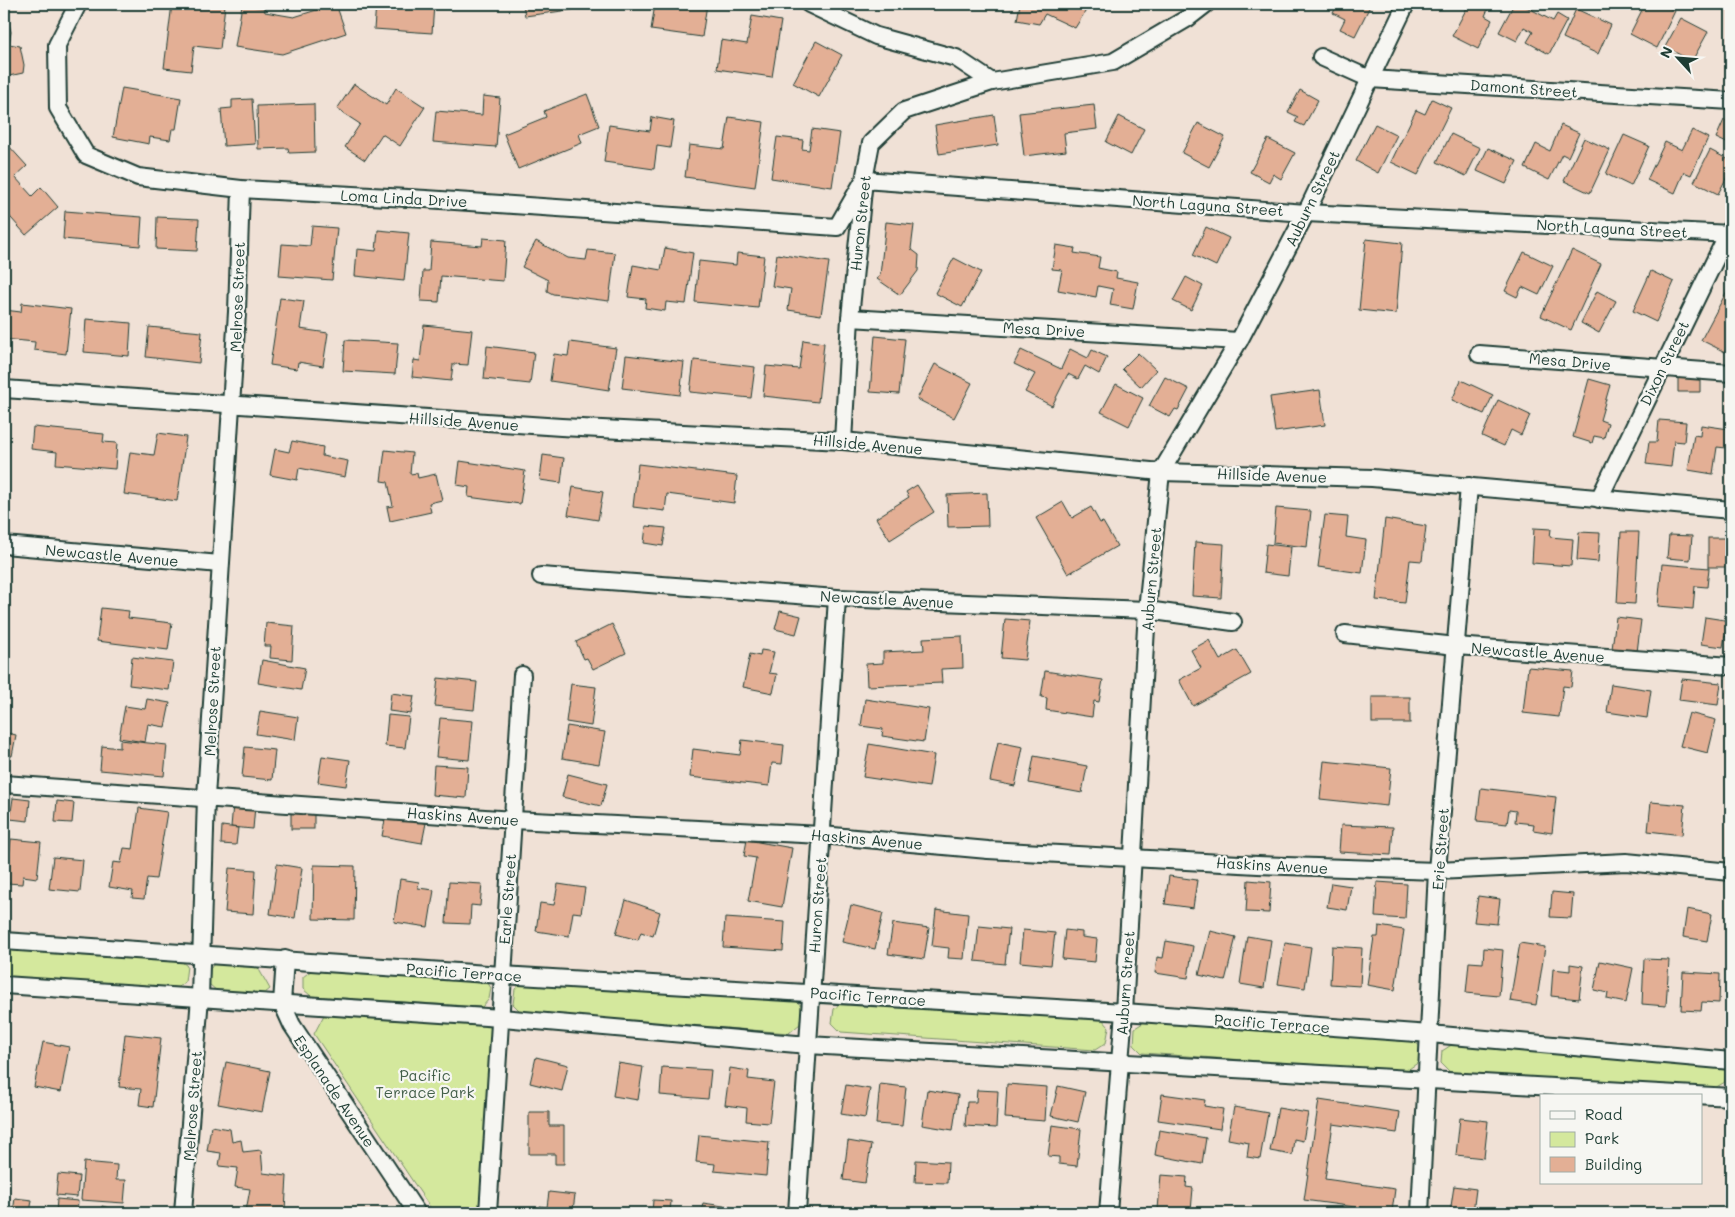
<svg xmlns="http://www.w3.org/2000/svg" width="1735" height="1217" font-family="Mali,sans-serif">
<rect width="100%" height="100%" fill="#f0e1d6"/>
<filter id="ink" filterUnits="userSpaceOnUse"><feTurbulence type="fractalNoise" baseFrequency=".02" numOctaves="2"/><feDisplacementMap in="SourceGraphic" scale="10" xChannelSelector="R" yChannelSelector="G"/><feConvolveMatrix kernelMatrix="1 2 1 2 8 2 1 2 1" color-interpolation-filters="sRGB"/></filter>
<g filter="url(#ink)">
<g fill="#d4e89d" stroke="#7a9268">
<path d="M4,946L176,957L187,966L185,982L174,990L4,978Z"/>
<path d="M217,960L257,966L270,989L260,997L218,992L209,984L210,969Z"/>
<path d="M312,970L486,980L491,988L489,999L482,1007L311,996L303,989V977Z"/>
<path d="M524,981L792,998L802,1006L800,1024L789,1033L521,1012L513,1004L515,989Z"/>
<path d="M843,1001L1101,1018L1109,1027L1106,1043L1095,1050L841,1032L832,1023L834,1009Z"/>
<path d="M324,1015L494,1023L479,1213H434L314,1034Z"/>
<path d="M1146,1021L1410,1038L1421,1047L1419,1062L1406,1071L1142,1053L1134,1045L1135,1028Z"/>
<path d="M1453,1044L1726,1069L1725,1082L1713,1089L1450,1072L1441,1063L1442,1051Z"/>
</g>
<g fill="#e3af95" stroke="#1f3d34">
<path d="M4,4H9L7,15L11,32L9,44L20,46L24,65L23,73L4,77Z"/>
<path d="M172,4L225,5L220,49L194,46L191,71L164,68Z"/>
<path d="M336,4L346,33L282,54L235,47L242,5L264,8L265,12L294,17Z"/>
<path d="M376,4H434L432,33L374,29Z"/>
<path d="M523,4H576L577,9L525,16Z"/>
<path d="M655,4H707L702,37L651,30Z"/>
<path d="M1020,4H1090L1075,28L1045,14L1039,24L1017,20Z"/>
<path d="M1338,4H1371L1355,36L1340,29L1345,19L1333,13Z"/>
<path d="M1469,4H1478L1488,9L1485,16L1492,20L1478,49L1452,36Z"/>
<path d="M1514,4H1521L1553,21L1557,14L1567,20L1549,54L1527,42L1533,32L1524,27L1517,41L1499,32Z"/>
<path d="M1645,4H1661L1675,11L1657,48L1630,34Z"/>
<path d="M1576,9L1611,25L1598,54L1563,38Z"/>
<path d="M752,16L781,21L772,77L717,69L721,40L747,44Z"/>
<path d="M1681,18L1708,32L1692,61L1665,47Z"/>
<path d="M816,41L842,55L819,97L793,83Z"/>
<path d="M354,84L386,105L396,88L425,107L400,146L382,134L365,160L345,147L360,124L337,109Z"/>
<path d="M122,88L181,98L176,129H172L170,140L150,137L149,144L113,137Z"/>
<path d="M1300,90L1318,100L1304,126L1295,122L1298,117L1288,112Z"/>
<path d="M587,94L599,126L579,134L582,143L518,169L504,134L546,117L544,111Z"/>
<path d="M483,96L500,98L496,147L433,142L436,111L482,115Z"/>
<path d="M252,99L255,144L224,146L221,109L232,108V100Z"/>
<path d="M1432,99L1451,108L1418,175L1391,162L1416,110L1425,114Z"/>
<path d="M314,104L315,152L289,153L288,148L258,149L257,106Z"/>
<path d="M1094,105L1097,129L1064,133L1066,151L1024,156L1019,113Z"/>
<path d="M994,115L998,145L939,154L935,125Z"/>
<path d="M1119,116L1144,129L1131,155L1106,142Z"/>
<path d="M652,117L674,121L670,148L657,146L654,169L604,162L609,125L650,131Z"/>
<path d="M729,117L764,122L755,187L685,177L689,145L724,149Z"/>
<path d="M1724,120L1731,123V145L1716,138Z"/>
<path d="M1198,123L1225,137L1209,167L1182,153Z"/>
<path d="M1375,124L1397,135L1378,173L1356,161Z"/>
<path d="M1561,125L1579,133L1568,157L1562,154L1549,180L1525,168L1536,144L1550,151Z"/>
<path d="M812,129L840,133L832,187L771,178L777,137L803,140L802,149L809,150Z"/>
<path d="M1692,130L1708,138L1691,175L1684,172L1675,193L1647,180L1665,142L1682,150Z"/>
<path d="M1451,134L1480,148L1466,176L1437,162Z"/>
<path d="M1624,135L1649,146L1631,186L1606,174Z"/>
<path d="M1584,138L1610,150L1590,193L1564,181Z"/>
<path d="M1268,139L1295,153L1281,179L1273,174L1269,182L1250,172Z"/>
<path d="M8,145L27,166L15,177L32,196L41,187L58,207L26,235L4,210V149Z"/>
<path d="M1488,148L1517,161L1506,184L1477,171Z"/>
<path d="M1710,150L1731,161V169L1718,194L1694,182Z"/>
<path d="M65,211L142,217L140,246L63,239Z"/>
<path d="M157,217L199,219L197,251L156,249Z"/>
<path d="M886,222L914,225L911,249L919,255L918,271L900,295L877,279L880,275Z"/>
<path d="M312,226L337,228L332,280L279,276L282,244L310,246Z"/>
<path d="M1206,227L1229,238L1216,266L1193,255Z"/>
<path d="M378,230L409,233L404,281L355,276L357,249L376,251Z"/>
<path d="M483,238L506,240L503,281L441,276L439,302L421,301L423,271H429L431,242L482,246Z"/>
<path d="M1366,239L1402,243L1396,314L1359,310Z"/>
<path d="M536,241L568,258L586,260L588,250L615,253L609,301L553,294L547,291L548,280L522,267Z"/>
<path d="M1056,245L1075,248L1074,253L1100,257L1098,268L1117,272L1116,278L1138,282L1133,309L1110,305L1113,289L1098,286L1096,297L1058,290L1062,270L1052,269Z"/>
<path d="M665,248L693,253L686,304L666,302L665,311L645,308L646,299L628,297L633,265L661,270Z"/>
<path d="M1572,250L1601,264L1571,330L1541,316Z"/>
<path d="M1524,252L1553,266L1539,295L1522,287L1517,297L1505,291Z"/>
<path d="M737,253L764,256L758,308L695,302L699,261L736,265Z"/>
<path d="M777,254L829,262L821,315L788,310L791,289L772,286Z"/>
<path d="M954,258L981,272L962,307L935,293Z"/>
<path d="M1651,271L1674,282L1656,322L1633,311Z"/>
<path d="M1186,277L1203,286L1191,310L1173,301Z"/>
<path d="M1729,287L1731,288V340L1725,352L1701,340Z"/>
<path d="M1597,291L1616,301L1599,333L1581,323Z"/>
<path d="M280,298L304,301L300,329L328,333L323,366L298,362L297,369L270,365Z"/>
<path d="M22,303L71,309L66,354L34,350L35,342L4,339V310L21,312Z"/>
<path d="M86,319L131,323L129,356L84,352Z"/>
<path d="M424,325L472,330L468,365L453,364L451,381L412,377L414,360L420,361Z"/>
<path d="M149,327L202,332L199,363L146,357Z"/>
<path d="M875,336L905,339L899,394L870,392Z"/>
<path d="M345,340L398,343L395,374L343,371Z"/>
<path d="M803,340L824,343L818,402L763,396L766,366L799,369Z"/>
<path d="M570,342L616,348L609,390L550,381L554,354L568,356Z"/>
<path d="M487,346L534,352L530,384L484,379Z"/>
<path d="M1070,349L1088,358L1092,350L1107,357L1099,374L1085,366L1078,379L1068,374L1052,406L1025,392L1035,374L1014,364L1021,350L1061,369Z"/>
<path d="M1138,353L1156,370L1141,387L1122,369Z"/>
<path d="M626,355L684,362L680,395L622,388Z"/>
<path d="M694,360L755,367L751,398L690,392Z"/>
<path d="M935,364L972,383L954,418L917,399Z"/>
<path d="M1678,376L1700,377V392H1678Z"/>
<path d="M1165,377L1189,389L1178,410L1175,409L1170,417L1149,406Z"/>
<path d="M1589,379L1610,385L1600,420L1608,423L1604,438L1594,436L1592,443L1573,437Z"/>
<path d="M1461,380L1493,395L1484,414L1452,400Z"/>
<path d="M1116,384L1143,398L1129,426L1101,412Z"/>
<path d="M1320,390L1325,425L1275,432L1270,397Z"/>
<path d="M1498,400L1530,415L1521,435L1511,430L1504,446L1482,436Z"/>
<path d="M1659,420L1686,422L1684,442L1674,441L1671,467L1646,464L1649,442H1657Z"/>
<path d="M1701,425L1729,429L1726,448L1717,447L1713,474L1688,470L1694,435L1700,436Z"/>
<path d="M33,427L104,434L103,442L117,443L115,469L56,464L57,452L31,449Z"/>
<path d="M158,433L186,437L177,501L124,494L130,452L154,455Z"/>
<path d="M292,441L323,447L322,456L348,461L345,477L299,468L297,480L270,475L275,449L289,452Z"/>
<path d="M385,450L412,453L410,474L417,473L418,478L436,474L442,500L429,503L431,512L390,521L387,507L393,506L388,482L381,481Z"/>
<path d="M543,455L564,458L561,483L540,480Z"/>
<path d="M460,461L525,471L520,504L468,497L469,487L457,485Z"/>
<path d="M638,464L737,476L734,503L667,494L665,511L633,507Z"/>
<path d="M917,485L934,512L890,540L876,518L909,497L906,492Z"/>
<path d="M573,487L603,492L598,520L568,515Z"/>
<path d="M987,493L988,526L948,527L947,495Z"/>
<path d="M1063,502L1072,518L1091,507L1100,523L1103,522L1117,546L1068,574L1036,518Z"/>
<path d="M1276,508L1311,511L1307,547L1273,543Z"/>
<path d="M1325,515L1348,517L1346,537L1366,540L1362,573L1318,567Z"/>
<path d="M1385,519L1426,526L1422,561L1410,560L1405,603L1376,600Z"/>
<path d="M646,526L666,528L663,546L644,543Z"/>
<path d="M1534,528L1551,529L1550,537L1573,539L1571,566L1532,563Z"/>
<path d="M1579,532L1600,533L1598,562L1577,560Z"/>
<path d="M1621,532H1639L1635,604L1617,603Z"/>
<path d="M1669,535L1692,536L1690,560L1667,558Z"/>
<rect x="1708" y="538" width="23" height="29"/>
<path d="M1195,542L1224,544L1221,598L1192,596Z"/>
<path d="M1266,544L1291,547L1288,576L1263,573Z"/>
<path d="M1662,564L1709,568L1707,587L1695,586L1693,609L1658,606Z"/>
<path d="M101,608L129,611L128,618L172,623L168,650L97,641Z"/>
<path d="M780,611L801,616L796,634L775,629Z"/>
<path d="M1616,617L1641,620L1637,652L1612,649Z"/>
<path d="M1705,617L1731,621L1730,637L1725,636L1723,647L1701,644Z"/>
<path d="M1005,619L1030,621L1025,660L1001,658Z"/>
<path d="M266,623L294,626L292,660L270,658L271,646H264Z"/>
<path d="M612,624L626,653L593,669L587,658L584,659L576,642Z"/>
<path d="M962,636L963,668L941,669L942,683L867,686L866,664L883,663V652L924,650L923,638Z"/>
<path d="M1209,640L1220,660L1237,650L1251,674L1193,706L1179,680L1201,668L1191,650Z"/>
<path d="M761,650L774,652L769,673L777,674L773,693L743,687L750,654L760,656Z"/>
<path d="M132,657L173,662L169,690L129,685Z"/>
<path d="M262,660L305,668L301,690L258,683Z"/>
<path d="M1528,667L1573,671L1571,687L1563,686L1559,717L1523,713Z"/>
<path d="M1045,671L1103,680L1099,702L1094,701L1092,717L1046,710L1047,698L1041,697Z"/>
<path d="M438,678L477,682L474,710L435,706Z"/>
<path d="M1682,679L1721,683L1718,705L1679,700Z"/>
<path d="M571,684L596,687L591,726L566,722Z"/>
<path d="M1611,684L1651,690L1647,718L1607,712Z"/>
<path d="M391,693L414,696L411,714L389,711Z"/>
<rect x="1372" y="697" width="38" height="26"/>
<path d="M147,699L170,703L165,727L148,724L145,742L119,738L125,706L145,709Z"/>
<path d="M865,699L929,709L924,742L882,736L883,729L861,726Z"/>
<path d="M260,711L298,717L295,740L256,734Z"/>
<path d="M1689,713L1716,720L1708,753L1680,746Z"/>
<path d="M388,715L409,717L405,748L385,746Z"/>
<path d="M440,718L473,721L469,760L436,757Z"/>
<path d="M567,726L605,732L599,764L562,758Z"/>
<path d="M4,732L16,735L12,756L4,755Z"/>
<path d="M120,740L167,745L164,776L100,770L102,746L120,748Z"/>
<path d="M742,740L784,745L782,764L772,763L769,786L690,777L693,749L740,755Z"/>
<path d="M998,742L1023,747L1015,786L990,781Z"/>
<path d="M869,744L934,755L929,787L863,777Z"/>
<path d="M245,747L275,750L272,780L242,777Z"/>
<path d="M322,756L350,760L346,786L318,782Z"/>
<path d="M1034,756L1087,766L1082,793L1029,783Z"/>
<path d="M1324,761L1391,768L1387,806L1320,799Z"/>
<path d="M434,765L468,767L466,798L432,795Z"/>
<path d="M568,774L607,784L601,806L562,797Z"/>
<path d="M1481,788L1556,797L1552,833L1533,830L1534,824L1515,822L1516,811L1509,810L1507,824L1477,821Z"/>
<path d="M13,798L30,800L28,821L10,819Z"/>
<path d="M57,801L74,803L72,823L55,822Z"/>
<path d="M1651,802L1685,805L1682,835L1648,831Z"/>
<path d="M233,804L255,806L253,829L231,827Z"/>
<path d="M139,808L167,812L156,879L147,878L144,899L132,898L133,891L109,887L113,862L121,863L124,848L133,849Z"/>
<rect x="291" y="809" width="23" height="20"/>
<path d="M386,815L426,823L422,843L382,836Z"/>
<path d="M1341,825L1393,827L1391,855L1339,852Z"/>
<path d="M222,826L238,828L236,845L221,844Z"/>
<path d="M11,839L41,842L37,878L23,876L22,884L6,883Z"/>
<path d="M747,840L792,848L782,907L748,901L756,858L744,856Z"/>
<path d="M53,857L83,860L80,892L49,889Z"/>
<path d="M277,864L302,868L295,918L270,914Z"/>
<path d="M314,865L355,866L354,920L313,919Z"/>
<path d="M229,868L256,870L253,914L225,912Z"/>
<path d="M1169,876L1197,880L1193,908L1165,904Z"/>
<path d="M400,879L419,882L418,888L434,890L428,927L394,922Z"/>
<path d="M1248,880L1271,882L1269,913L1246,912Z"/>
<path d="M449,882L482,884L480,906L471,905L470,924L446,923Z"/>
<path d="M1377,882L1407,884L1405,919L1375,917Z"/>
<path d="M1331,883L1351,886L1347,910L1327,907Z"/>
<path d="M558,884L585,888L581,913L573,912L569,936L536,931L540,903L554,905Z"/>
<path d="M1552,892L1573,894L1571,918L1550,917Z"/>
<path d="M1478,896L1500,899L1497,924L1474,922Z"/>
<path d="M626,900L660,912L653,936L641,932L638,940L616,934Z"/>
<path d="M851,905L883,913L875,949L842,942Z"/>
<path d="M1687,909L1712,914L1707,941L1683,937Z"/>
<path d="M936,910L968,914L964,959L948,958L949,948L932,946Z"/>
<path d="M725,918L785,922L783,951L723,947Z"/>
<path d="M893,923L929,928L924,959L888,954Z"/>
<path d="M979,926L1009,929L1005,964L975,961Z"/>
<path d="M1379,926L1404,930L1395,990L1367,985L1374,937H1378Z"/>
<path d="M1023,930L1055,933L1051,965L1020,962Z"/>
<path d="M1065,930L1082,932V937L1097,939L1095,962L1062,959Z"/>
<path d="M1210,931L1236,937L1225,981L1199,975Z"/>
<path d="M1247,936L1271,940L1264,988L1240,984Z"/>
<path d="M1166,941L1193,946L1188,978L1155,973L1157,957L1163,958Z"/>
<path d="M1285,943L1311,947L1305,988L1278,984Z"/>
<path d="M1520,943L1545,947L1536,1005L1510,1001Z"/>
<path d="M1332,946L1362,948L1360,986L1330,984Z"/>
<path d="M1484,948L1503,950L1499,996L1466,993L1469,962L1483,963Z"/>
<path d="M1644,959L1669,960L1666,1006L1642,1004Z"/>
<path d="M1600,961L1633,968L1626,1003L1607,999L1608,993L1594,990Z"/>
<path d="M1570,964L1583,966L1579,999L1551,996L1553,969L1570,971Z"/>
<path d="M1683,972L1720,974L1719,1003L1702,1002L1701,1011L1681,1010Z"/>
<path d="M125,1034L161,1038L153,1107L139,1105L141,1089L119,1087Z"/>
<path d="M43,1042L69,1047L61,1092L34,1087Z"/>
<path d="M536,1057L568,1065L562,1091L530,1083Z"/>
<path d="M226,1062L270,1071L262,1112L218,1104Z"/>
<path d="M618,1063L643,1067L638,1100L613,1096Z"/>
<path d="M662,1067L711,1070L708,1099L660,1095Z"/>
<path d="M730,1068L749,1071L748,1079L774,1082L769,1123L746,1121L747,1108L725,1105Z"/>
<path d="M880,1084L906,1087L902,1126L876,1124Z"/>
<path d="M1007,1084L1047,1087L1045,1121L1005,1118Z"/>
<path d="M846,1085L870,1089L865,1118L841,1114Z"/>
<path d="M1058,1086L1085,1092L1078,1122L1051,1116Z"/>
<path d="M927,1090L958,1095L953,1130L922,1125Z"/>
<path d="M977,1090L998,1091L996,1128L965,1126L967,1102H976Z"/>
<path d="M1162,1094L1205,1100L1204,1106L1223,1109L1220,1129L1158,1120Z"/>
<path d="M1319,1100L1400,1112L1397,1133L1333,1124L1325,1179L1395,1189L1392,1212L1304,1200Z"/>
<path d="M1234,1107L1268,1113L1260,1159L1247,1157L1249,1143L1228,1139Z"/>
<path d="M1278,1108L1308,1113L1303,1141L1294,1139L1292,1155L1270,1151Z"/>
<path d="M529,1112H549V1126H564V1164H555V1154H529Z"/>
<path d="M1460,1118L1488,1121L1484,1158L1456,1155Z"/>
<path d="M1052,1125L1081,1129L1077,1166L1059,1164V1157L1048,1156Z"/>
<path d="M211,1126L230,1129L232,1142L241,1140L243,1152L261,1150L263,1173L287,1176L285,1210L265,1213L246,1211L250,1189L235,1187L238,1168L219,1166L221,1153L207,1151Z"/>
<path d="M1159,1130L1206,1138L1202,1164L1155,1155Z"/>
<path d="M699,1135L769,1142L766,1176L714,1171L715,1164L696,1162Z"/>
<path d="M848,1141L871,1145L865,1183L843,1180Z"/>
<path d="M916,1160L948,1162L947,1183L915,1182Z"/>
<path d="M84,1162L117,1165L116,1180H126L124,1203L81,1200Z"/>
<path d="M58,1174L79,1176L77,1197L56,1195Z"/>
<path d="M1161,1175L1187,1177L1186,1187L1193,1188L1191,1211L1158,1209Z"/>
<path d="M1454,1186L1476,1189L1473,1213H1450Z"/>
<path d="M549,1192L575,1195L573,1210L582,1213H539L540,1206L547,1207Z"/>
<path d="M15,1198L32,1200L30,1213H13Z"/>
<path d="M57,1199L78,1201L77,1213H56Z"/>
<path d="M653,1200L671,1201L670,1213H652Z"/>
<path d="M703,1203L751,1210V1213H701Z"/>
<path d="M102,1206L116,1210V1213H100Z"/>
</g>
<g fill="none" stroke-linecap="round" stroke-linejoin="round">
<defs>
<g id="street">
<path d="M78,4L57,45L58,108L86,155L138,177L241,189L426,199L837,227L864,180L1306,213L1731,234"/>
<path d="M809,4L876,36L956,58L992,82"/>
<path d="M1321,57L1370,79L1731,101"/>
<path d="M850,318L1239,341"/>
<path d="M1479,354L1731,373"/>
<path d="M4,389L561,427L843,441L1161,472L1372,478L1731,510"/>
<path d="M843,441L850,318L864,180L871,143L904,111L992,82L1113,62L1188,18L1206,4"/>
<path d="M1599,499L1731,227"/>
<path d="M4,545L220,564"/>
<path d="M541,576L837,598L1147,610L1233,622"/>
<path d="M1345,634L1456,646L1731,666"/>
<path d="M4,784L513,820L822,835L988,850L1258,865L1437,871L1626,862L1731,872"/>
<path d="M4,941L502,975L1124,1012L1430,1034L1731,1061"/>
<path d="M285,959L282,1003L292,1025L417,1213"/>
<path d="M4,985L501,1018L808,1045L1731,1097"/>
<path d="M183,1213L200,997L206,797L237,312L241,189"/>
<path d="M488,1213L522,675"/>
<path d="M797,1213L837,598"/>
<path d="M1108,1213L1124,1012L1147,610L1161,472L1239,341L1306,213L1406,4"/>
<path d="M1420,1213L1437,871L1469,486"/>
</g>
</defs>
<use href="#street" stroke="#1f3d34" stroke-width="20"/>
<use href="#street" stroke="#f6f6f2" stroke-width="16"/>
</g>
</g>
<g text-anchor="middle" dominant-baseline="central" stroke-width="4.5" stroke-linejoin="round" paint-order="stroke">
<g font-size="15" fill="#1f3d34" stroke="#f6f6f2">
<text transform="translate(1524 88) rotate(4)">Damont Street</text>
<text transform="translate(404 198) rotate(3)">Loma Linda Drive</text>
<text transform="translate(1312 198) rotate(-64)">Auburn Street</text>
<text transform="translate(1208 205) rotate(4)">North Laguna Street</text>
<text transform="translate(860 223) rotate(-84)">Huron Street</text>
<text transform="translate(1612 228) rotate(3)">North Laguna Street</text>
<text transform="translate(237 297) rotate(-88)">Melrose Street</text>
<text transform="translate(1044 329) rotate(3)">Mesa Drive</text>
<text transform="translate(1570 361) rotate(5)">Mesa Drive</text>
<text transform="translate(1664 363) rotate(-64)">Dixon Street</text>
<text transform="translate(464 421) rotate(4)">Hillside Avenue</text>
<text transform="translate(868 444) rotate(5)">Hillside Avenue</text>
<text transform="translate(1272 475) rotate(2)">Hillside Avenue</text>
<text transform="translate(112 555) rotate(5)">Newcastle Avenue</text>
<text transform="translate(1151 579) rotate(-85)">Auburn Street</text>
<text transform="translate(887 599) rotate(3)">Newcastle Avenue</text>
<text transform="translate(1538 652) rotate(4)">Newcastle Avenue</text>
<text transform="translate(212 701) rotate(-87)">Melrose Street</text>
<text transform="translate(463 816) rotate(4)">Haskins Avenue</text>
<text transform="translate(867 839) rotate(5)">Haskins Avenue</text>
<text transform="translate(1440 849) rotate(-86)">Erie Street</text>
<text transform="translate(1272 865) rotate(3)">Haskins Avenue</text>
<text transform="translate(507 899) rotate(-86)">Earle Street</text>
<text transform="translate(817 905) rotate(-86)">Huron Street</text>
<text transform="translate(464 972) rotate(4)">Pacific Terrace</text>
<text transform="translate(1125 983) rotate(-86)">Auburn Street</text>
<text transform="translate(868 996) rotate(4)">Pacific Terrace</text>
<text transform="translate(1272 1023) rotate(4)">Pacific Terrace</text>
<text transform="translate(335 1091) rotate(56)">Esplanade Avenue</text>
<text transform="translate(192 1106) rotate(-86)">Melrose Street</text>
</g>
<g font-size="15" fill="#435f49" stroke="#f6f6f2">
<text x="425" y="1075">Pacific<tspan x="425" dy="17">Terrace Park</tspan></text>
</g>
</g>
<rect width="1735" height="1217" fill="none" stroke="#f6f6f2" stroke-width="20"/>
<rect x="10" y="10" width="1715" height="1197" fill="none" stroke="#1f3d34" stroke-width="2" filter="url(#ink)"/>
<rect x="1540" y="1094" width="162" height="90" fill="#f6f6f2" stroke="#a0aca6"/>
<rect x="1550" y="1111" width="25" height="8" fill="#f6f6f2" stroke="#a0aca6"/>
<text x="1585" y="1120" font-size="15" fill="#1f3d34">Road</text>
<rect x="1550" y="1132" width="25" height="15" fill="#d4e89d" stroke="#a0aca6"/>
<text x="1585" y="1144" font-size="15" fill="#1f3d34">Park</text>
<rect x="1550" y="1157" width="25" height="15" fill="#e3af95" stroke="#a0aca6"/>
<text x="1585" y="1170" font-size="15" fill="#1f3d34">Building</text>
<g transform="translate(1678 58) rotate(296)" stroke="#f6f6f2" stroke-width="4" paint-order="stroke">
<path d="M0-4L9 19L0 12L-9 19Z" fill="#1f3d34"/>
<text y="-8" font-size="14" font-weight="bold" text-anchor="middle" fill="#1f3d34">N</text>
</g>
</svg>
